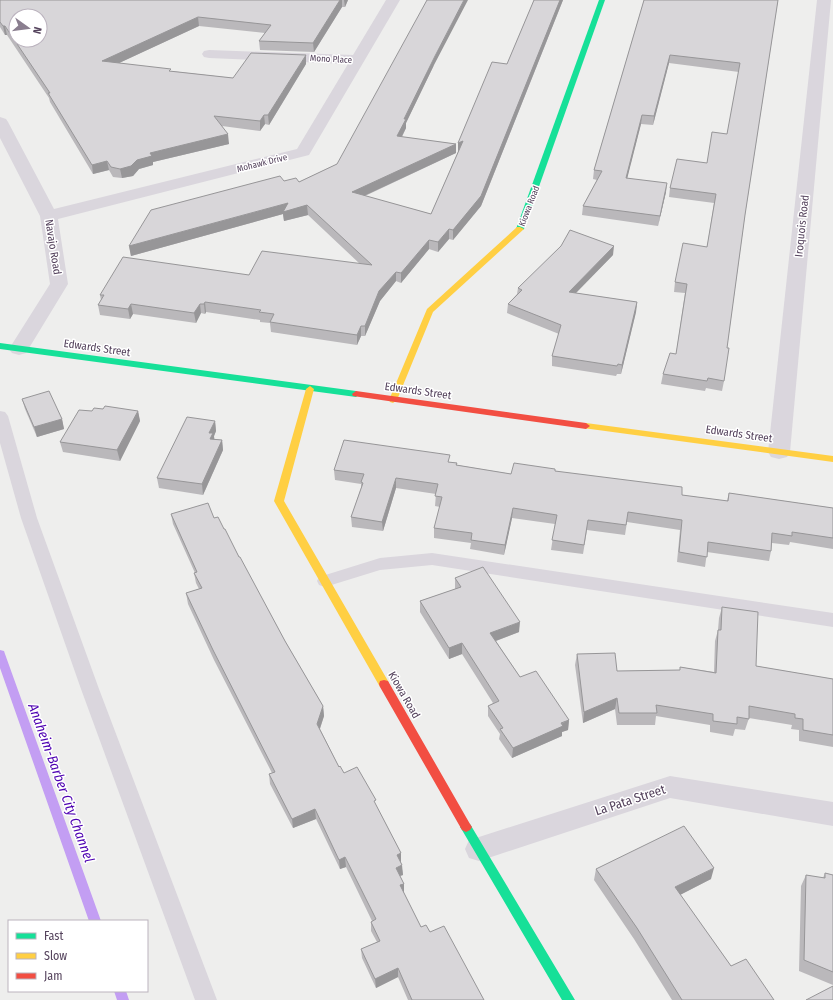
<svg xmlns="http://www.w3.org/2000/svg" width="833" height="1000" font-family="'Fira Sans Condensed',sans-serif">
<rect width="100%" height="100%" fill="#eeeeed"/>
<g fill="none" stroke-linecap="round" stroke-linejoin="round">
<g fill="#c39ef3" fill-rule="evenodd">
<path d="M0,650L4,651L5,654L101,921H89L0,668Z"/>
<path d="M114,991H126L129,1000H117Z"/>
</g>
<g fill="#dad6dd" fill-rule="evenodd">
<path d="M0,411L5,412L8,416L37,518L99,689L217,1000H195L81,689L21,518L0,443Z"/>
<path d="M432,553L833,613V627L432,565L380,570L325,587L319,585L317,581L319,577L380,558Z"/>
</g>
<g fill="#dad6dd" fill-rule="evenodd">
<path d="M386,0H400L309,155L58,219L68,284L26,353L19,355L12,353L9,349L50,284L40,216L0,138V117L6,119L8,122L54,209L297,149L348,64L209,58L204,57L202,54L204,51L209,50L353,55Z"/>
<path d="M817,0H831L790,452L787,457L779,459L771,457L768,452Z"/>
<path d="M670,776L833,802V826L670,798L479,861L469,858L465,849L469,840L479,837Z"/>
</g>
<g fill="#16e098" fill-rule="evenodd">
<path d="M599,0H605L524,229L520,231H517L516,229Z"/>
<path d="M0,343L356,391L360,394L356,397L0,349Z"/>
<path d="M466,822L470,824L575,1000H562L462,830L460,827L462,824Z"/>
</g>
<g fill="#ffcf43" fill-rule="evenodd">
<path d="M517,227H520L524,229L433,312L397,400L393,403L390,402L389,400L427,309Z"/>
<path d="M310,386L314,389L284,501L388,681L389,684L388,687L384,688L380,687L274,501L306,389Z"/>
<path d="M586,423L833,456V462L583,428L582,426Z"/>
</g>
<g fill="#f24e42" fill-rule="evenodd">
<path d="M356,391L586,423L590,426L586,429L353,396L352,394Z"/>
<path d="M384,680L388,681L470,824L472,827L470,830L466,832L462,830L380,687L379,684L380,681Z"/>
</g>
</g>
<g fill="#bab8bb">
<path d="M0,0H348L345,7H342L314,52L260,50L259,41L265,33L199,26L119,63L171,71L233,78L306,64L269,125L265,124L260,131L222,126L229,144L153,162V165L139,169L133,176L122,178L113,177L109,170L93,174L50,102L49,98L7,35H5L0,27Z"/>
<path d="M534,0H563L481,206L453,240L449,239L438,252L429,249L401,283L396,281L380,301L365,336H361L357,345L271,332L270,323L260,322V320L206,312L205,314L201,313L196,323L133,314L130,319L100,315L98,305L101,300L100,295L249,275L360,264L308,215L284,221L283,214L131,256L129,246L284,181L299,182L337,164L434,65L406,123V128L402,137L456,144V153L365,196L431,214L458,152V153L507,64Z"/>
<path d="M644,0H778L745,215L727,348L724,381L722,391L706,388L705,391L661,384L663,374L676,354L685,293L674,292L675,282L707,247L714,203L669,197L670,188L707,163L727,134L739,72L669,63L653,125L641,124L627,178L666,192L658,226L582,215L583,206L597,180L593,179L594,170Z"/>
<path d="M613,255L576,293L637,302L636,312L621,374H617L616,376L552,366V356L559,334L507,313L508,304L517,294L518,288Z"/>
<path d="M22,399L62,419L64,429L37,437L25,409Z"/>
<path d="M92,411H138L140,421L120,461L63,452L60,442Z"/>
<path d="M215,421L216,431L214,436V439L222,440L223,450L203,495L159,488L157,478Z"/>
<path d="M450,462L457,463V465L511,474L555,471L682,495L727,501L729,493L833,508V549L790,542L789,545L772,543L771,551L769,561L707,552L705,567L677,562L680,530L627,522L625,535L587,530L583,554L551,550L555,524L512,518L504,555L470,549L471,543L434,538V528L440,507L435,506L436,494L396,488L383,531L352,527L351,517L361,488V484L335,480L334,470Z"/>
<path d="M171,514L214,518L224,529L285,641L323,706L324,716L320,729L339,767L344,773L376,805L401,853V863L403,875L400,876L404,884V893L421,927L430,932L484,1000H408L398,977L376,988L362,958L361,949L377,942L371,931V922L372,921L346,867L340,869L316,819L293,828L270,784L269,774L272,773L214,660L188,604L186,593L199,589L196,583L194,573H195L173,524Z"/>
<path d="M455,578L519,632L496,641L520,677L569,720L568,730L562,732V736L512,758L499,739L500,734L488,716V706L493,703L462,654L449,659L420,612V601L455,589Z"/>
<path d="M722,607L756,666L833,679V747L799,741V730L791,729L792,725L749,718L745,730L735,729L733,736L710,732V725L656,716L655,725H617L615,709L583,723L575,665L577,654L617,671L680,670V667L714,672L715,641L718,630L719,618Z"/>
<path d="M596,869L711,879L680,895L731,966L774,1000H672L634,939L594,880Z"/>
<path d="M825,873L833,875V985L799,971L801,886L806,875L823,878Z"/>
</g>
<g fill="#979698">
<path d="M340,0H342V7L314,52L313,43Z"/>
<path d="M344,0H348L345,7Z"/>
<path d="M464,0H468L434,65L406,123V128L397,146V136L404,119L435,56Z"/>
<path d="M560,0H563L481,206L453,240V230Z"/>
<path d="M198,17L199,26L104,70L102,61Z"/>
<path d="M3,26H5L7,35H5Z"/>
<path d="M306,55V64L269,125L268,115Z"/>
<path d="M670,55L669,63L653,125L654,116Z"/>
<path d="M264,115L265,124L260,131V121Z"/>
<path d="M642,115L641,124L625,187L626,178Z"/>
<path d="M228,134L229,144L153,162V165L139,169L133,176L122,178L120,169L150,153Z"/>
<path d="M463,141V150L458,153V143Z"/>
<path d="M456,144V153L353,201L352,192Z"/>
<path d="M107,161L109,170L93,174L92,165Z"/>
<path d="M667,183L666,192L658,226L660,216Z"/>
<path d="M288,203L307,205L308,215L284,221L283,214L131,256L129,246Z"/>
<path d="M449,229V239L438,252V242Z"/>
<path d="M429,240V249L401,283V273Z"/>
<path d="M614,246L613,255L568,301L569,292Z"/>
<path d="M396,272V281L380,301L365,336V326L379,291Z"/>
<path d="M205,302L206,312L205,314L204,304Z"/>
<path d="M637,302L636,312L621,374L622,365Z"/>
<path d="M131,304L133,314L130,319L128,309Z"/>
<path d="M200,304L201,313L196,323L194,313Z"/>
<path d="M361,326V336L357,345V335Z"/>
<path d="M138,411L140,421L120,461L117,450Z"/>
<path d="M62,419L64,429L37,437L34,427Z"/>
<path d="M215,421L216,431L214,436L215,444L212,449L209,433Z"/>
<path d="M222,440L223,450L203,495L202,484Z"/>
<path d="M396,478V488L383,531L382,522Z"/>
<path d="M513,508L512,518L504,555L505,545Z"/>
<path d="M520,622L519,632L490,643V633Z"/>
<path d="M462,643V654L449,659V648Z"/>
<path d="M617,698L615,709L583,723L584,712Z"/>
<path d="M323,706L324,716L318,734L317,724Z"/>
<path d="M569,720L568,730L562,732V736L512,758L513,748Z"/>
<path d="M315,809L316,819L293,828L292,819Z"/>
<path d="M401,853V863L397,855Z"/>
<path d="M345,857L346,867L340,869L339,860Z"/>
<path d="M402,865L403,875L396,877V868Z"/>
<path d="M714,868L711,879L672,899L675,887Z"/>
<path d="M404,884V893L400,895V885Z"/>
<path d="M398,968V977L376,988L375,979Z"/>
</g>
<g fill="#d8d6d9" stroke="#979698" fill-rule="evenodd">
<path d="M0,0H340L313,43L259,41L271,25L198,17L102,61L171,69L169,71L233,78L251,53L306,55L268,115H264L260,121L214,116L228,134L150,153L152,156L137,160L131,166L120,169L111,167L107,161L92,165L48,93H50L5,26H3L0,22ZM16,16H40V40H16Z"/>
<path d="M427,0H464L435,56L404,119H406L397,136L456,144L352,192L431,214L463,141L458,143L492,62L507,64L534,0H560L481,196L453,230L449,229L438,242L429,240L401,273L396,272L379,291L365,326H361L357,335L270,322L274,314L259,312L261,310L205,302L204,304H200L194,313L131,304L128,309L98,305L104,295H100L123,257L249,275L262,251L372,265L307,205L283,212L288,203L129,246L151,210L280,176L284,181L296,178L299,182L337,164Z"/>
<path d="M644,0H778L745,215L727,348H729L724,381L708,378L707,381L663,374L670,353L676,354L687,284L675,282L683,243L707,247L716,194L670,188L677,159L707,163L712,132L727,134L740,63L670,55L654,116L642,115L626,178L667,183L660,216L583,206L602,171L594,170Z"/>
<path d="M570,230L614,246L569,292L637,302L622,365L618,364L617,366L552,356L561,325L508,304L522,290L518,288L561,246Z"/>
<path d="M49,391L62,419L34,427L22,399Z"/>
<path d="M105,406L138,411L117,450L60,442L79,410L92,411L94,408L103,409Z"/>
<path d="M187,417L215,421L209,433H213L210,439L222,440L202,484L157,478Z"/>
<path d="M344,440L450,455L448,462L457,463L456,465L511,474L514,463L555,469V471L682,487V495L728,501L729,493L833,508V538L792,532V536L772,533L771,551L708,542L707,557L679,552L682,520L628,512L626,525L588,520L584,545L552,540L557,515L513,508L505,545L471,540L472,533L434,528L442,497L435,496L438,484L396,478L382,522L351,517L363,483L361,482L364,474L334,470Z"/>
<path d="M208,503L214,518L218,517L224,529H225L239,557H240L285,641L323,706L317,724L339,767L340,766L344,773L357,767L376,800L374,801L401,853L397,855L402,865L396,868L404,884L400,885L421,927L426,925L430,932L444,926L484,1000H412L398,968L375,979L361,949L380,941L371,922L376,919L345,857L339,860L315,809L292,819L269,774L275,772L213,650L186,593L202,588L194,573L197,572L171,514Z"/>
<path d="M483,567L520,622L490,633L520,677L536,671L569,720L561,723L563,726L513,748L500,729L503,728L488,706L499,701L462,643L449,648L420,601L461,587L455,578Z"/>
<path d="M722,607L758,612L756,666L833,679V735L803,730V719L795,718V714L749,706V719L737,717V724L713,721V714L656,705L657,713H619L617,698L584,712L577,654L615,653L617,671L680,670V667L716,673L718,630H721Z"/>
<path d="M684,826L714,868L675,887L731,966L746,959L774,1000H682L637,928L596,869Z"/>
<path d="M825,873L833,875V972L804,960L806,875L825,878Z"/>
<path d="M833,986V1000H806Z"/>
</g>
<g text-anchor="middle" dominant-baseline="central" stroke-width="3" stroke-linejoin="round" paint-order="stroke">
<g font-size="9" fill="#54425c" stroke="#fff">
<text transform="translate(331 59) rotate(3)">Mono Place</text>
<text transform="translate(262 163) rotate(-14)">Mohawk Drive</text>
<text transform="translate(529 206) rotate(-69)">Kiowa Road</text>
</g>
<g font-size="11" fill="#54425c" stroke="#fff">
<text transform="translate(802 226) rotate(-84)">Iroquois Road</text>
<text transform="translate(53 247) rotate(81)">Navajo Road</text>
<text transform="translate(97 348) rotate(8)">Edwards Street</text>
<text transform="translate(418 391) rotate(8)">Edwards Street</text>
<text transform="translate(739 434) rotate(8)">Edwards Street</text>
<text transform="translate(404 695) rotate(60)">Kiowa Road</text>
</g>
<g font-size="13" fill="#54425c" stroke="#fff">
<text transform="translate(630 800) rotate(-18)">La Pata Street</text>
</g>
<g font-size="14" font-style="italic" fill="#4d00b1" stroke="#fff">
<text transform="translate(61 783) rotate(70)">Anaheim-Barber City Channel</text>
</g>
</g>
<rect x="8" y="920" width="140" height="72" fill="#ffffff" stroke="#bbb3be"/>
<rect x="16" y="933" width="20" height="6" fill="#16e098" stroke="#bbb3be"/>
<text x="44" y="940" font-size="12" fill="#54425c">Fast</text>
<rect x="16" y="953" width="20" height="6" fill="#ffcf43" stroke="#bbb3be"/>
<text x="44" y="960" font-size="12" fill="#54425c">Slow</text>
<rect x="16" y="973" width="20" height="6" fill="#f24e42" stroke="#bbb3be"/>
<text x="44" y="980" font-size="12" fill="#54425c">Jam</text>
<g transform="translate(28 28) rotate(104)"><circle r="19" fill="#ffffff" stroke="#bbb3be"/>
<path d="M0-3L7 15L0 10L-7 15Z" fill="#8a7e8f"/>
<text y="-6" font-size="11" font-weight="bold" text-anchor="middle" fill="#54425c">N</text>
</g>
</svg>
